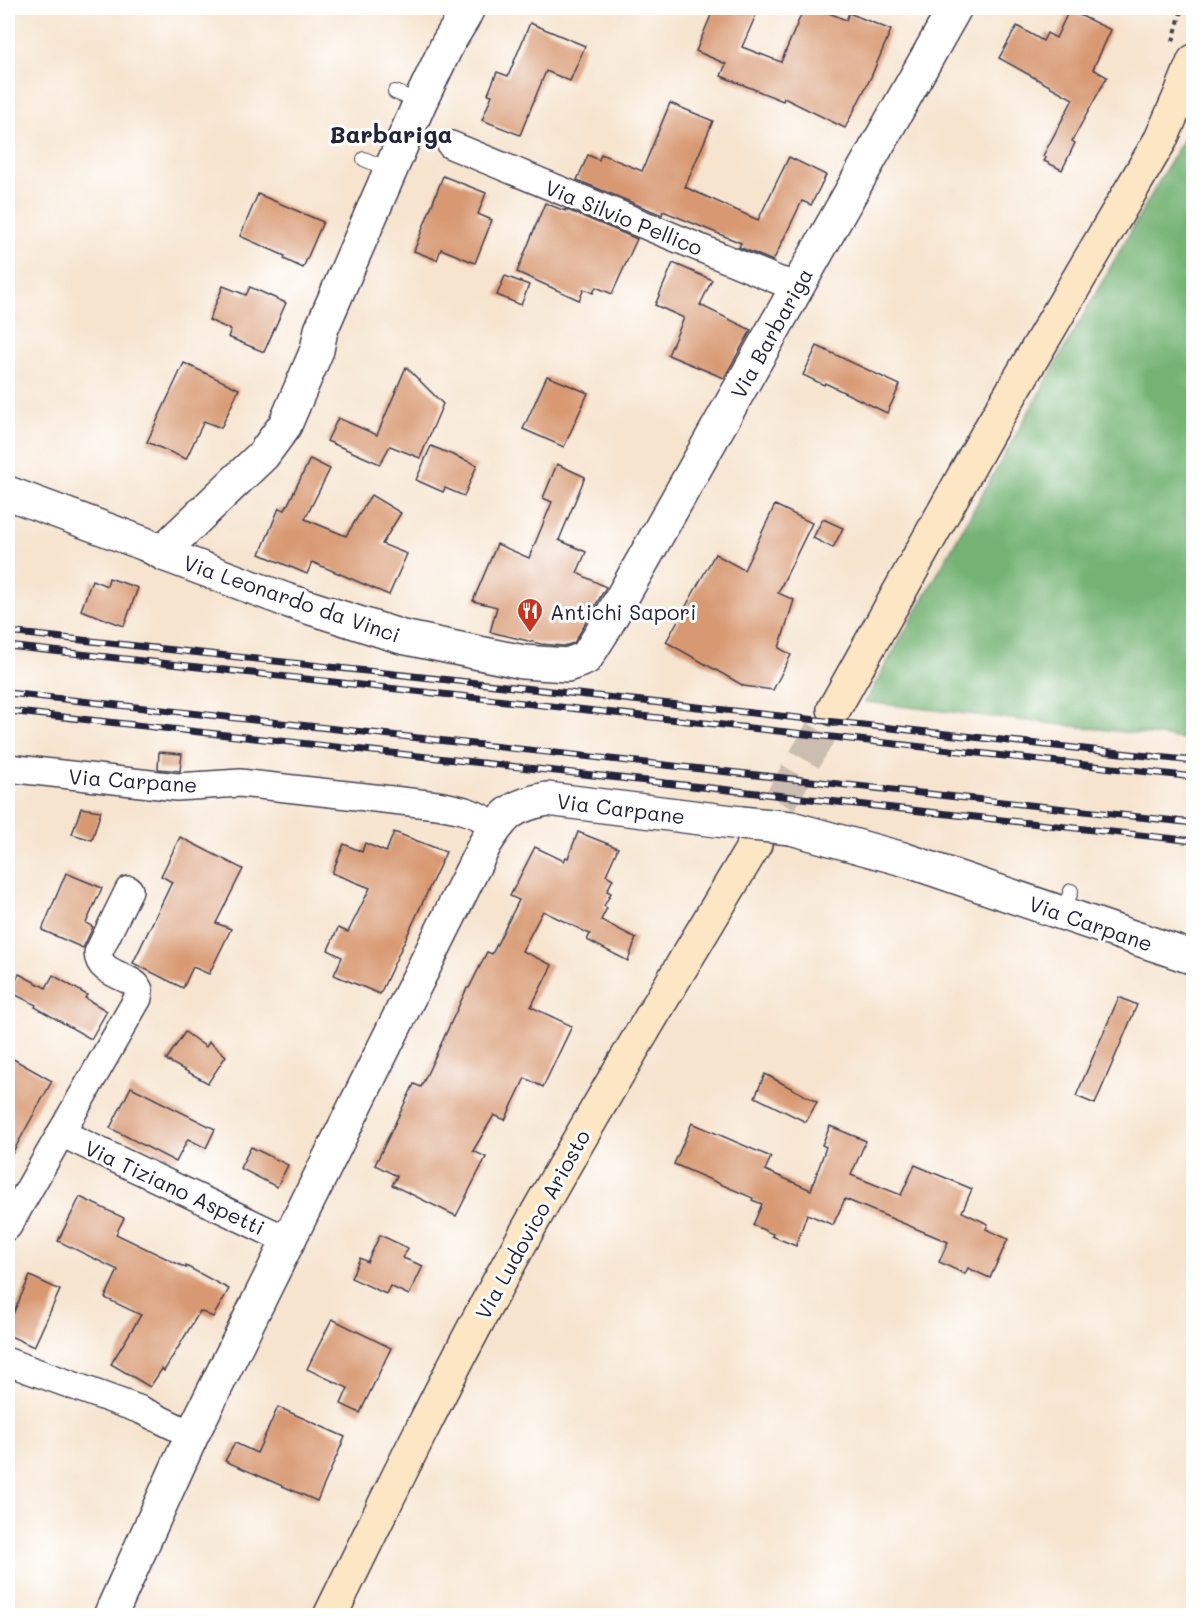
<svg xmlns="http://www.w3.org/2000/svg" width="1201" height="1623" font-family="Mali,sans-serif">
<rect width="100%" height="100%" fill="#fff"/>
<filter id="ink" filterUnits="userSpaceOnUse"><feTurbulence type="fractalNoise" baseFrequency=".0167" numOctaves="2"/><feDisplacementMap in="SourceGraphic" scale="12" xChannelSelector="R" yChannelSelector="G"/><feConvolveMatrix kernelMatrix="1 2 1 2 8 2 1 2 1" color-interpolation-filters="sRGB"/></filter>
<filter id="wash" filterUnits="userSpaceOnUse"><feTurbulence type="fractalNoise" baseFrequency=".008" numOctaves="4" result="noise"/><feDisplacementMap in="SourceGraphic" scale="24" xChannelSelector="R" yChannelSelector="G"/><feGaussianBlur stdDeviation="1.35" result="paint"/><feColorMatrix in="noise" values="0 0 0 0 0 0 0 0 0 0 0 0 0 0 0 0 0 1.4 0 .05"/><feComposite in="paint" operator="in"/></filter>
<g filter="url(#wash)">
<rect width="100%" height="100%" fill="#f6e4cf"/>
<path fill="#75b374" stroke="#4c6a58" stroke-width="1.5" d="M1193,121V740L865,702Z"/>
<g id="blocks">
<g fill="#d89972">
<path d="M714,8H759L742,47L781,62L804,8H817L846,20L849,13L891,30L871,77L845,128L784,98L783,101L721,76L726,64L696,51Z"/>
<path d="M1069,10L1111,30L1093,69L1107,77L1072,141L1075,143L1062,170L1044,161L1046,158L1043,156L1073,99L999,58L1017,26L1043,41L1047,33L1056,38Z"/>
<path d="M530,23L585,46L570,81L546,71L520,135L482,120L492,95L488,94L497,72L508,76Z"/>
<path d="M670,103L713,121L685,187L758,220L789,157L826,175L811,205L802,201L773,261L739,247L741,243L663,211L662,215L577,180L588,155L599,160L601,154L642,171Z"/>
<path d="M443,176L486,193L478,214L492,220L475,263L441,249L437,260L414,251Z"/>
<path d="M258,194L323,222L303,268L284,259L285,256L240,236Z"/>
<path d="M545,203L565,211V209L637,239L612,294L596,287L593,293L584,289L579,300L517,272Z"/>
<path d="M673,263L712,280L700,305L751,330L724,378L668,355L684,318L655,305Z"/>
<path d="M505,276L529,285L521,305L497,295Z"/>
<path d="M223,286L246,295L250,287L286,303L264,352L228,337L231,330L209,320Z"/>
<path d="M817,346L900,385L887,413L825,383L824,385L803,375Z"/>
<path d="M184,363L239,389L221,428L204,421L186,459L147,442Z"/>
<path d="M406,367L443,404L420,458L390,446L380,464L327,441L338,418L377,435Z"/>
<path d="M547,376L588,393L564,447L523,429Z"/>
<path d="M431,446L477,465L464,496L445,488L443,492L416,480Z"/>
<path d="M310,459L330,469L305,519L346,536L371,495L401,513L382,544L407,554L389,595L312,562L307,574L260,554L279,508L285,510Z"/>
<path d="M557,464L585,477L559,540L586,552L577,573L606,587L574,643L564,646L541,644L490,632L497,607L473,601L497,544L529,558L552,502L543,498Z"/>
<path d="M775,505L812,523L778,593L794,600L779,648L791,655L773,690L744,686L666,642L715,554L744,570Z"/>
<path d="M823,519L843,528L833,548L813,538Z"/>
<path d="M109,578L138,588L124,626L81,610L92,580L107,586Z"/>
<path d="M159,752L182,754L180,771L158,769Z"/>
<path d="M81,808L101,811L92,840L72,834Z"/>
<path d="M394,832L446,852L380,994L334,975L342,957L328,950L338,928L348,932L370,888L332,873L344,844L362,852L365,843L386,852Z"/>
<path d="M578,832L618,848L606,875L613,879L607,891L611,893L604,906L607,908L601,920L636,938L628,961L587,940L590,934L543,911L522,951L552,965L531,1007L572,1026L543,1087L525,1078L505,1120L494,1115L473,1151L486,1157L456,1216L392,1185L397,1176L375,1165L414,1084L421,1087L467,988H469L487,952L492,954L519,900L510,896L535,847L564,861L566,857L568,858Z"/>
<path d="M180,837L243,869L216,923L231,929L209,974L193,967L183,988L133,963L172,882L161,876Z"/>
<path d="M66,873L102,888L86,923L93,927L83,948L42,930Z"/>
<path d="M19,974L46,988L53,975L87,995L85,998L107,1011L91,1039L35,1007L36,1005L10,992Z"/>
<path d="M1119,997L1137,1005L1095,1104L1076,1096Z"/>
<path d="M185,1032L206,1047L209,1042L226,1056L208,1083L166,1060Z"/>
<path d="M8,1056L52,1081L8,1161Z"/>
<path d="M765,1074L817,1102L806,1122L755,1097Z"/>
<path d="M131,1087L215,1129L206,1148L188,1139L176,1162L110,1128Z"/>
<path d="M692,1123L771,1157L765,1170L811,1190L826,1147L822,1145L830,1126L866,1141L851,1175L901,1195L915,1165L972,1189L962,1212L988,1224L986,1229L1008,1239L990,1278L968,1268L965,1274L939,1262L948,1242L845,1199L833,1225L807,1214L796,1246L772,1236L773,1234L753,1225L762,1204L752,1200L753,1198L674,1164Z"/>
<path d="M251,1147L288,1165L277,1187L240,1168Z"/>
<path d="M80,1197L124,1218L116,1234L186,1268V1266L229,1289L213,1317L200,1311L164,1371L162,1369L150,1387L111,1364L141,1315L105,1298L118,1270L58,1241Z"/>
<path d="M380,1235L408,1248L403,1258L423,1266L409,1295L390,1286L386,1294L351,1278L360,1258L367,1262Z"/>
<path d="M30,1276L60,1290L34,1347L8,1335V1325Z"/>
<path d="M332,1319L391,1348L360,1413L341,1404L348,1388L307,1369Z"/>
<path d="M278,1407L345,1437L317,1501L225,1461L235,1443L257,1453Z"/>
</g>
</g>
</g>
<g filter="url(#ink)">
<use href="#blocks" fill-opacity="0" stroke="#423f51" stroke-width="1.5"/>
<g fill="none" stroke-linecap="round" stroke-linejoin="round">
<path stroke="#ccbdb1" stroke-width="33" stroke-dasharray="33 16" stroke-linecap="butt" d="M755,844L834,709"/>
<defs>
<g id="service">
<path d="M395,92L420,102"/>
<path d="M364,159L390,170"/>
<path d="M1063,914L1071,891"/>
</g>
<g id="minor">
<path d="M451,145L780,281L798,285"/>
<path d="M8,768L177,787L240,783L437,805C461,809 476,812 496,827"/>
<path d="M61,1133L289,1241"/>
<path d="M8,1226L138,998L139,990L136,985C123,974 99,973 98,953L129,890"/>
<path d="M8,1362L141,1410L192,1435"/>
</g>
<g id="tertiary">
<path d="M8,493L145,544L166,555L286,600L402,637L523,662L567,665L586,658L603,631L955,8"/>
<path d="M166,555L171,543L263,455L285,425L317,350L321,330L420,102L448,43L462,20L468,8"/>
<path d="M791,828L903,859L1194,958"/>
<path d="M110,1616L192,1435L485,844C504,814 511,806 547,799L741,823"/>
</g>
<g id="secondary">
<path d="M834,709L989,431L1161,139L1180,96L1194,61"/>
<path d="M330,1616C387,1499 444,1381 507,1267C586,1124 671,984 755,844"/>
</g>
</defs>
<use href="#service" stroke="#423f51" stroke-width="16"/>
<use href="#minor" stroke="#423f51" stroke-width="30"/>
<use href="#tertiary" stroke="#423f51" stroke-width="36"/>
<use href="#secondary" stroke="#423f51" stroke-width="36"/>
<path stroke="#423f51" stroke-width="4" stroke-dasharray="4.5 4.5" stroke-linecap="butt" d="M1173,41L1182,8"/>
<use href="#service" stroke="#fff" stroke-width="14"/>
<use href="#minor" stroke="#fff" stroke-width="27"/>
<use href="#tertiary" stroke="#fff" stroke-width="33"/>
<use href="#secondary" stroke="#fce6c4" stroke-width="33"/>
<defs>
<g id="rail">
<path d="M8,632L1194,761"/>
<path d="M8,646L1194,777"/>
<path d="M8,693L1194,823"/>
<path d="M8,711L1194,841"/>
</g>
</defs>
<use href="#rail" stroke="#22223b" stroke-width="7"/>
<use href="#rail" stroke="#fff" stroke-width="4.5" stroke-dasharray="14" stroke-linecap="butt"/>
<defs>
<path id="tertiary-bridge" d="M741,823L791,828"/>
</defs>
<use href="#tertiary-bridge" stroke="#423f51" stroke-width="36" stroke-linecap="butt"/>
<use href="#tertiary-bridge" stroke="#fff" stroke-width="33"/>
</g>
</g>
<defs>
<symbol id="restaurant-pin" viewBox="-11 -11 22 30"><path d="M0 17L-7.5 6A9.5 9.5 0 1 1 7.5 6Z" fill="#c8321e" stroke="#fff"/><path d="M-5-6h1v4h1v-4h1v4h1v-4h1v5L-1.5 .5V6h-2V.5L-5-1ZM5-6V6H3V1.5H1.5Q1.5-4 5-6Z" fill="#fff"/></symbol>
</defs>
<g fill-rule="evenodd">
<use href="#restaurant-pin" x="515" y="596" width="30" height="40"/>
</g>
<g text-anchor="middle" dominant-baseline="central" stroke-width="6" stroke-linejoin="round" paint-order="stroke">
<g font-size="21" fill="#22223b" stroke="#fff">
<text transform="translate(624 217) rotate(22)">Via Silvio Pellico</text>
<text transform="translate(771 333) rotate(-61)">Via Barbariga</text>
<text transform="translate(292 598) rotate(19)">Via Leonardo da Vinci</text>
<text transform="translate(133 780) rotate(4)">Via Carpane</text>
<text transform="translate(621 808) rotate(7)">Via Carpane</text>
<text transform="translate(1091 923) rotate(19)">Via Carpane</text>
<text transform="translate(175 1187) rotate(25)">Via Tiziano Aspetti</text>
<text transform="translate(532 1224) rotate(-61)">Via Ludovico Ariosto</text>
</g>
<g font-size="21" fill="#22223b" stroke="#fff" text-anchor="start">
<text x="550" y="611">Antichi Sapori</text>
</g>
<g font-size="24" font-weight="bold" fill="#22223b" stroke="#fff">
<text x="391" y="133">Barbariga</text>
</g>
</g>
<rect width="1201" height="1623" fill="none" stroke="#fff" stroke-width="30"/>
</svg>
